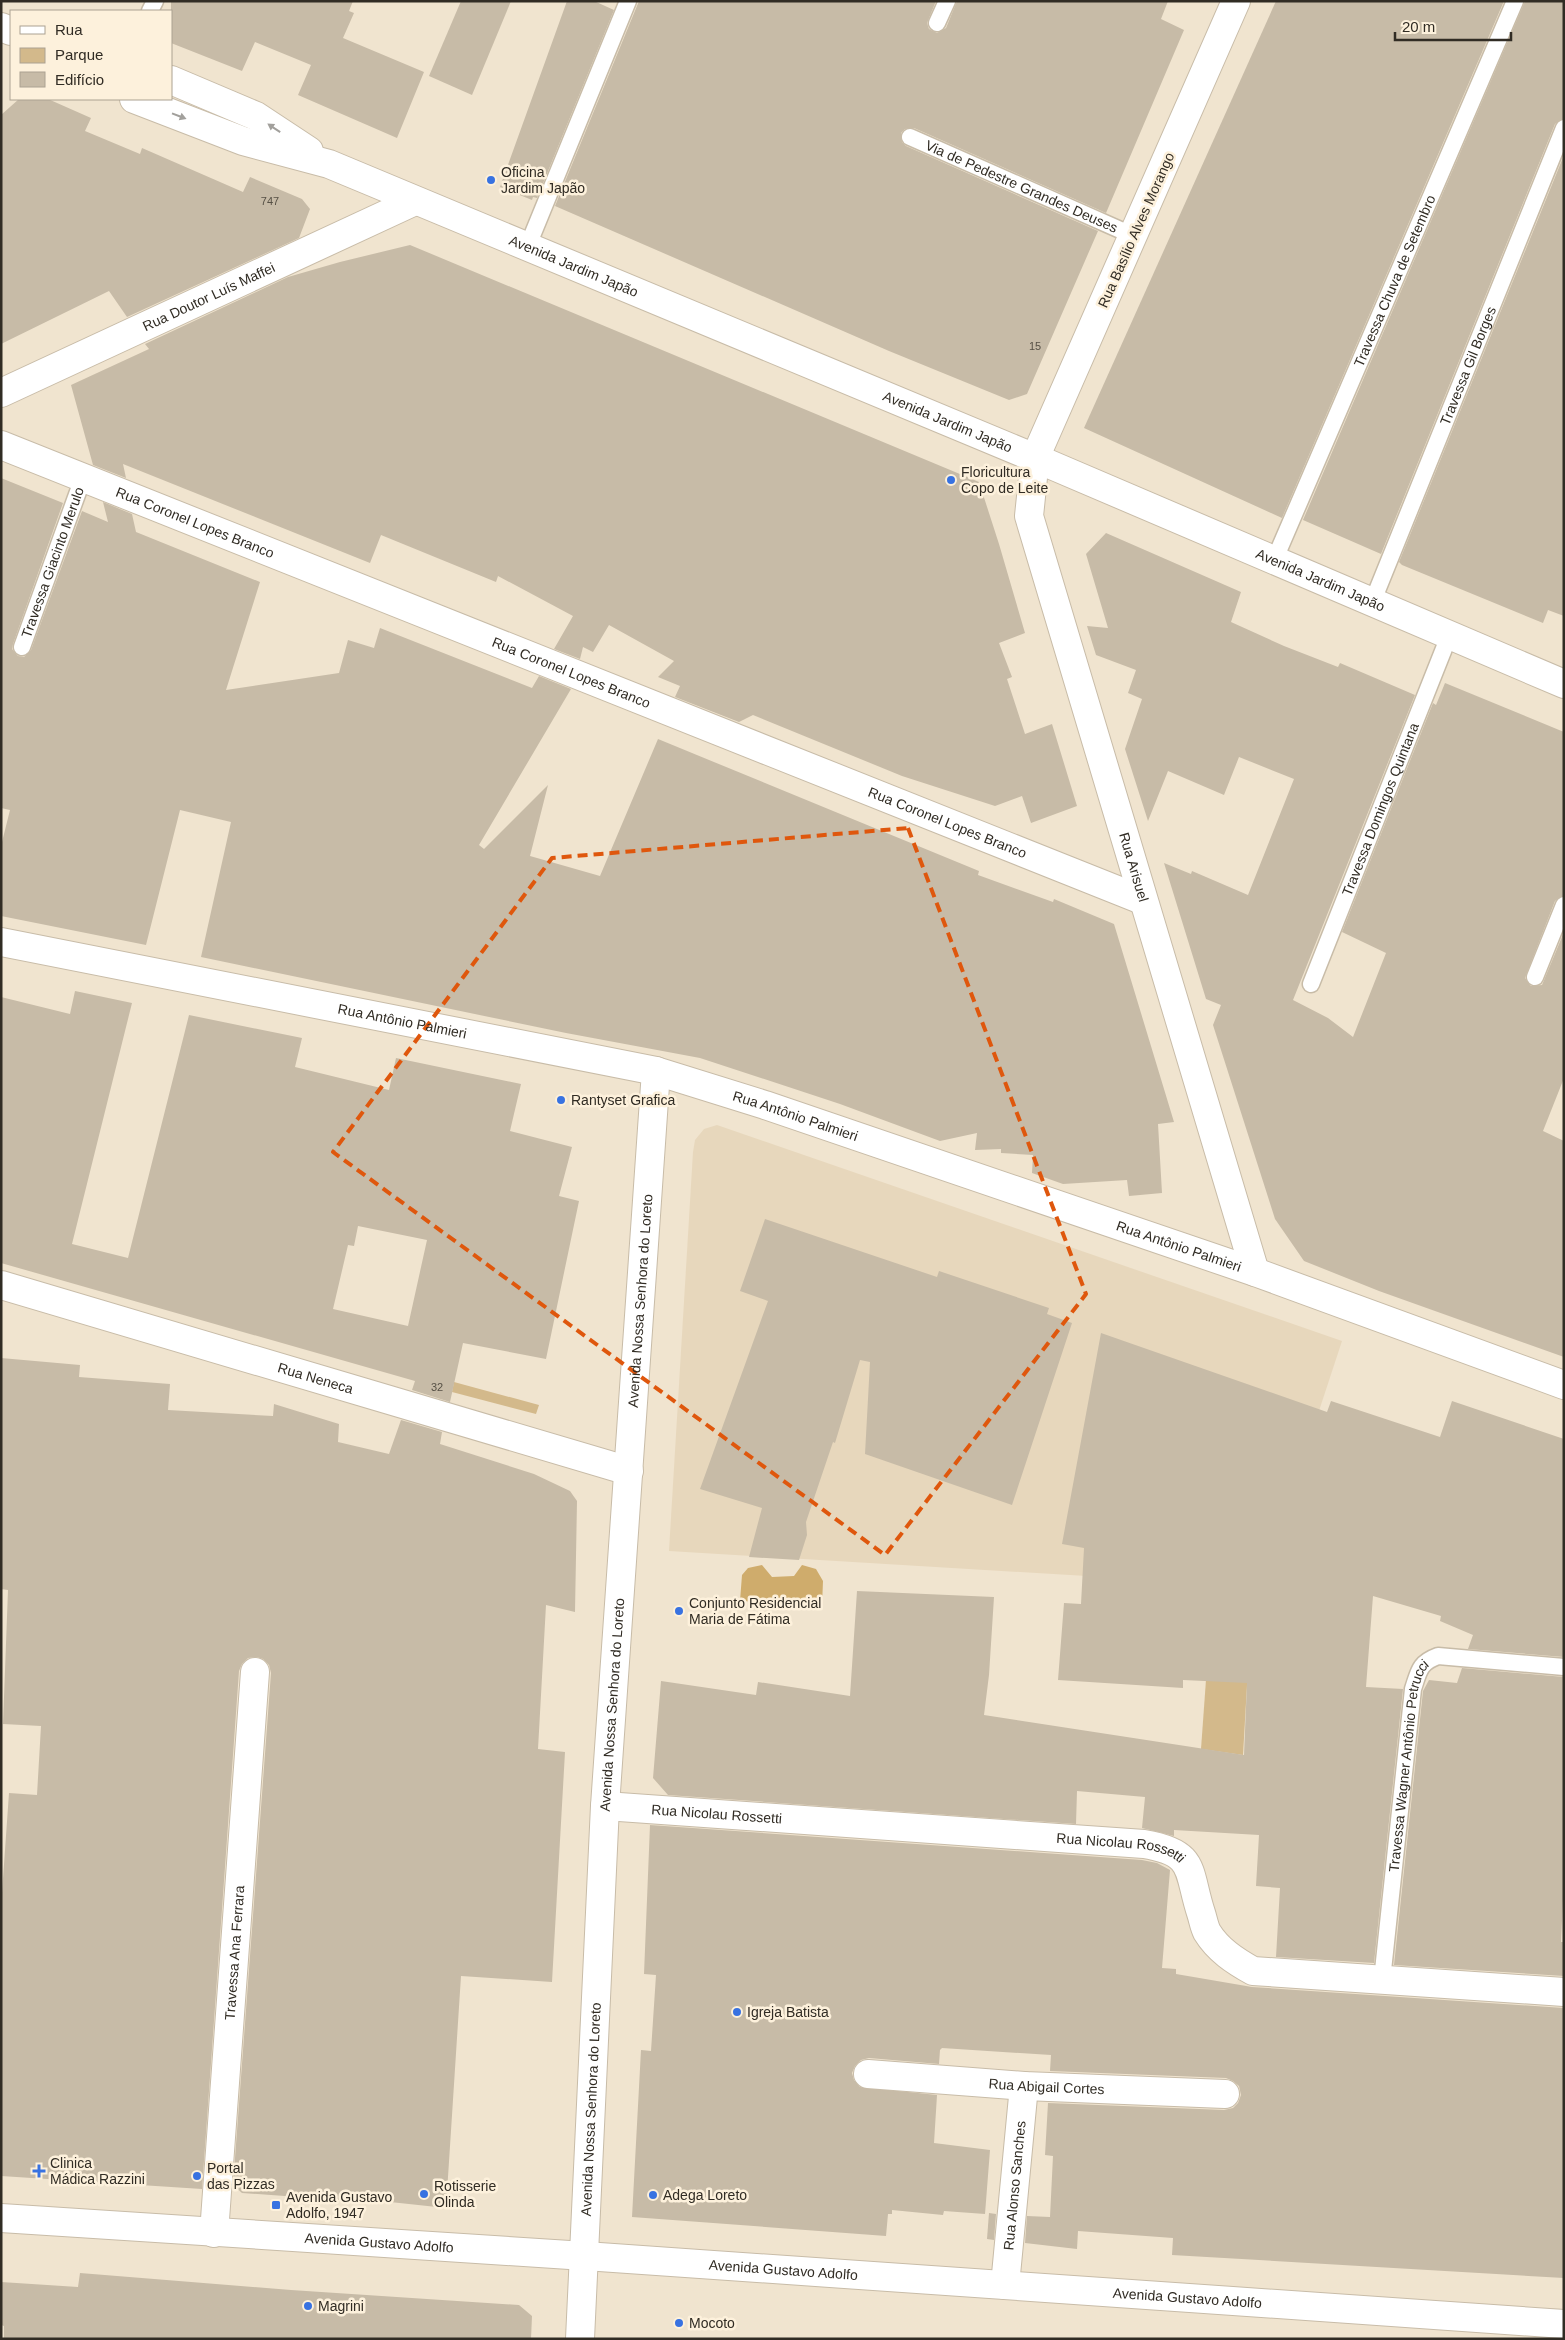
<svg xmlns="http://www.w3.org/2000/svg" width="1565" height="2340" font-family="Arial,sans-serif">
<rect width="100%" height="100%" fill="#f0e4cf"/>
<path fill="#e7d7bc" d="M717,1125L1342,1341L1262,1584L1253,1586L669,1551L693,1152L695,1140L704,1129Z"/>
<g fill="#d3b98b">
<path d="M454,1382L539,1405L536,1414L452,1392Z"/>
<path d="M1207,1666L1248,1668L1243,1755L1201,1749Z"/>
</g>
<path fill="#cfac6c" d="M762,1565L772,1577L794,1576L802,1565L816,1569L823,1581L822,1606L740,1601L742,1575L748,1568Z"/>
<g fill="#c7bba7" fill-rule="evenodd">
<path d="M171,1H353L349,11L354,13L343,38L424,72L397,138L298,95L311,65L255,42L242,71L171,43Z"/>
<path d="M461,1H511L472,95L429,76Z"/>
<path d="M567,1H594L614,10L537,198L533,197L532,200L500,187Z"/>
<path d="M639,1H936L927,23L929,29L937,33L946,28L957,1H1168L1161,19L1184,30L1106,213L914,128L905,129L901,133L902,142L906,146L1098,231L1027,394L1009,400L889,351L555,206Z"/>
<path d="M1276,1H1504L1282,518L1084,428Z"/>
<path d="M1525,1H1564V118L1555,124L1381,554L1303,520Z"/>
<path d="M19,99H48L91,118L85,131L140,154L142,148L243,192L250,177L302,199L310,209L299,238L127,317L109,291L1,344V115Z"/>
<path d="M1564,155V616L1548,610L1543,623L1402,565L1399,562Z"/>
<path d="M410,245L979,482L999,544L1025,633L999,643L1012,677L1007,679L1025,734L1052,724L1077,806L1031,823L1022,796L995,806L902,776L753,715L739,722L675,697L680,686L658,677L674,661L609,625L593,652L583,647L580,659L554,649L573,616L498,576L496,582L381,535L370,563L123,464L126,478L93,465L71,385L149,349L145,344L288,277L340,262Z"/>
<path d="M1,478L63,503L13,644L12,649L18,656L24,657L31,650L82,511L108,522L103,502L132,514L136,532L260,582L226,690L339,673L348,640L374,648L380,628L532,688L539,676L571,689L479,845L484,849L548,785L530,856L600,876L658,739L979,871L978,875L1053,902L1054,899L1114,924L1174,1122L1158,1124L1162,1193L1129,1196L1127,1180L1063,1184L1032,1173L1033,1155L1001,1153V1149L975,1150L977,1133L940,1141L840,1104L700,1058L566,1033L201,957L231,822L180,810L146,945L1,916V846L10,810L1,808Z"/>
<path d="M1106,533L1241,592L1231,622L1284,646L1338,667L1340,663L1415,695L1293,1000L1328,1018L1353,1037L1386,953L1342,932L1433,703L1436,705L1445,683L1564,732V895L1555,901L1525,978L1531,986L1542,985L1564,932V1078L1543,1131L1564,1141V1357L1379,1291L1304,1261L1275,1219L1213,1025L1221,1005L1206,999L1164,863L1191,874L1192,871L1248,895L1294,779L1239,757L1224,795L1168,771L1148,821L1125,749L1142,699L1128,693L1136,670L1096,655L1087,626L1108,628L1086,554Z"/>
<path d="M75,991L132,1003L72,1244L128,1258L189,1015L302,1038L295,1067L389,1090L396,1058L521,1084L510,1131L572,1147L559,1196L579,1201L546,1359L463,1343L450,1402L412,1390L415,1381L1,1263V997L70,1014ZM358,1226L427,1240L408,1326L333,1309L348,1245L354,1246Z"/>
<path d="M765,1219L937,1277L939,1271L1049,1308L1047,1314L1072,1323L1012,1505L865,1454L870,1362L860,1360L835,1443L833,1442L806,1522L807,1535L799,1560L749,1557L762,1508L700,1489L768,1301L740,1291Z"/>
<path d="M1101,1333L1327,1412L1331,1401L1440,1437L1452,1401L1564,1439V1657L1468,1649L1473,1635L1440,1621L1441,1616L1373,1596L1366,1687L1403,1689L1374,1963L1276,1957L1280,1888L1256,1886L1259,1835L1174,1830V1836L1142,1828L1145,1797L1077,1791L1076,1824L668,1795L653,1778L661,1681L756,1695L758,1682L850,1696L857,1591L994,1597L989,1675L984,1715L1244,1755L1247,1683L1183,1680V1688L1058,1680L1064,1603L1081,1604L1084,1548L1062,1544Z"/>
<path d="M1,1358L80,1365L79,1377L170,1384L168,1410L273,1416L274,1404L339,1424L338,1442L389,1454L401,1420L442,1432L440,1444L534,1474L570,1491L577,1501L575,1612L546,1605L538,1749L565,1752L552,1982L461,1976L446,2208L353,2198V2201L242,2193L233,2185L271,1673L269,1665L263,1659L257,1657L248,1658L242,1664L239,1671L202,2189L1,2176V1907L9,1793L37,1795L41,1726L3,1724L8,1590L1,1589Z"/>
<path d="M1462,1668L1564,1677V1877L1561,1942H1564V1976L1394,1965L1423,1691L1429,1680L1457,1683Z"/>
<path d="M650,1825L1142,1860L1157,1863L1170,1870L1162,1968L1176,1969V1974L1252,1987L1564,2008V2278L1172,2255L1173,2238L1078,2231L1077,2249L1025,2243L1027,2216L1050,2217L1053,2156L1045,2155L1048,2103L1224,2110L1233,2108L1238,2103L1241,2095L1239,2086L1233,2081L1226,2078L1050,2071L1051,2055L942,2048L940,2050L939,2064L869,2058L861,2060L855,2066L852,2073L854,2080L860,2087L937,2095L934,2143L990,2150L985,2214L944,2211L943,2215L892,2210V2214H888L886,2236L632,2217L641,2050L651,2051L656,1975L644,1974Z"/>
<path d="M989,2213L996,2214L994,2240L987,2239Z"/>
<path d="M80,2273L291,2290L519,2305L532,2316L531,2339H4V2326L1,2325V2282L78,2287Z"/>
</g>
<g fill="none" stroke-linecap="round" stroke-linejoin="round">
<defs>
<g id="lane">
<path d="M150,11L155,1"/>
<path d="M937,23L947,1"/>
<path id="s1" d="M910,137L1134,236"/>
<path d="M527,248L628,1"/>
<path id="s2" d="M1274,561L1515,1"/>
<path id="s3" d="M1372,603L1564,128"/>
<path id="s4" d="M22,647L83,478"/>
<path d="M1535,977L1564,905"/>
<path id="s5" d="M1311,984L1449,636"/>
<path id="s6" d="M1382,1980L1413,1689C1419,1671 1419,1663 1438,1656L1564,1667"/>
</g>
<g id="street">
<path id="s7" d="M1,393L415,201"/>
<path id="s8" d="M1,445L1142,900"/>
<path id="s9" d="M1,1285L629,1471"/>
<path id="s10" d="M605,1806L1144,1844C1197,1853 1187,1870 1201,1913C1203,1919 1204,1926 1207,1932C1218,1950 1235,1961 1253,1971L1564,1992"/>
<path id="s11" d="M868,2074L1024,2086L1225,2094"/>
<path id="s12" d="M214,2233L255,1672"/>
<path id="s13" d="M1005,2285L1024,2086"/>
</g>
<g id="secondary">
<path id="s14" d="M1236,1L1035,458L1029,516L1255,1272"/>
<path d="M1,27L11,31"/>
<path d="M171,80L256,116L309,151"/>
<path id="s15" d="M134,99L243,141L329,164L1035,458L1564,684"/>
<path id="s16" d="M1,942L656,1071L765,1105L1255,1272L1564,1385"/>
<path id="s17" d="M1,2218L585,2256L1564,2324"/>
<path id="s18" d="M580,2339L605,1806L656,1071"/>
</g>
</defs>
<use href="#lane" stroke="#c8bca8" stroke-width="19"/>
<use href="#street" stroke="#c8bca8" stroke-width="30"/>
<use href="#secondary" stroke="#c8bca8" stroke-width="30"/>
<use href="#lane" stroke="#fff" stroke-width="16"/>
<use href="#street" stroke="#fff" stroke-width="28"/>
<use href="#secondary" stroke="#fff" stroke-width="28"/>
</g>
<defs><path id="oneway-solid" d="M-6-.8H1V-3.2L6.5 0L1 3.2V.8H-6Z" transform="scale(1.25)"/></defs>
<g fill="#a2a09c">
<use href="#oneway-solid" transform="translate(179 116) rotate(21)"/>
<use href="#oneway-solid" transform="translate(274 128) rotate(-146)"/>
</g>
<path fill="none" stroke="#df570d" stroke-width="4" stroke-dasharray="10 6" stroke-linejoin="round" d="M908,828L1086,1294L885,1555L333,1152L552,858Z"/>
<g fill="#3872e1" stroke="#fdf1dc" stroke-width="2">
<circle cx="491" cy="180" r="5"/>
<circle cx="951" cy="480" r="5"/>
<circle cx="561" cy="1100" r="5"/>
<circle cx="679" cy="1611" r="5"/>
<circle cx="737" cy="2012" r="5"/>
<path d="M36.5 2163.5h5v5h5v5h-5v5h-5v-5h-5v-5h5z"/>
<circle cx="197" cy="2176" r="5"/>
<circle cx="424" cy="2194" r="5"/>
<circle cx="653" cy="2195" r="5"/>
<rect x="271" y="2200" width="10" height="10" rx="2.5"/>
<circle cx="308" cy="2306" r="5"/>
<circle cx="679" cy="2323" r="5"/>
</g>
<g text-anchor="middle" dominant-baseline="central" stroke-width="5" stroke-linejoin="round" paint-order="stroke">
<g font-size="11" fill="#565045">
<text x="270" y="201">747</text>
<text x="1035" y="346">15</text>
<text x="437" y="1387">32</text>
</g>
<g font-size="14" fill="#312c24" stroke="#fdf1dc" text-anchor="start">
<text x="501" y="172">Oficina<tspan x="501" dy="16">Jardim Japão</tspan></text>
<text x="961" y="472">Floricultura<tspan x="961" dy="16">Copo de Leite</tspan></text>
<text x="571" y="1100">Rantyset Grafica</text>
<text x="689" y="1603">Conjunto Residencial<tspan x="689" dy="16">Maria de Fátima</tspan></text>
<text x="747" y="2012">Igreja Batista</text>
<text x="50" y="2163">Clinica<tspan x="50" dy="16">Mádica Razzini</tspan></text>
<text x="207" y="2168">Portal<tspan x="207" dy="16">das Pizzas</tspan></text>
<text x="434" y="2186">Rotisserie<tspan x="434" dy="16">Olinda</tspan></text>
<text x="663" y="2195">Adega Loreto</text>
<text x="286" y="2197">Avenida Gustavo<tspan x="286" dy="16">Adolfo, 1947</tspan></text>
<text x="318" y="2306">Magrini</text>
<text x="689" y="2323">Mocoto</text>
</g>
<g font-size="14" fill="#312c24" stroke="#fdf1dc">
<text stroke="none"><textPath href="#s1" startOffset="122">Via de Pedestre Grandes Deuses</textPath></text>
<text transform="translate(1136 230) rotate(-66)">Rua Basílio Alves Morango</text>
<text stroke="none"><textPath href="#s15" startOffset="471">Avenida Jardim Japão</textPath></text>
<text stroke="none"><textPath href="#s2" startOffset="305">Travessa Chuva de Setembro</textPath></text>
<text stroke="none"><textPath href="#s7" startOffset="229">Rua Doutor Luís Maffei</textPath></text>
<text stroke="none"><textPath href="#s3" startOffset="256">Travessa Gil Borges</textPath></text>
<text stroke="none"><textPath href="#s15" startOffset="876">Avenida Jardim Japão</textPath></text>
<text stroke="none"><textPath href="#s8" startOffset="209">Rua Coronel Lopes Branco</textPath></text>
<text stroke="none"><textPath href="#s4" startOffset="90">Travessa Giacinto Merulo</textPath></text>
<text stroke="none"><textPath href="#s15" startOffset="1281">Avenida Jardim Japão</textPath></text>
<text stroke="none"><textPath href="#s8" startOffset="614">Rua Coronel Lopes Branco</textPath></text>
<text stroke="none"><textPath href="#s5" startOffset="188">Travessa Domingos Quintana</textPath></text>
<text stroke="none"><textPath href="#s8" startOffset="1019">Rua Coronel Lopes Branco</textPath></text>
<text stroke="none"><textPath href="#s14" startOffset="924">Rua Arisuel</textPath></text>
<text stroke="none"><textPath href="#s16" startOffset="409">Rua Antônio Palmieri</textPath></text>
<text stroke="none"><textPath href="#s16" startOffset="814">Rua Antônio Palmieri</textPath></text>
<text stroke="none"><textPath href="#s16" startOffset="1219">Rua Antônio Palmieri</textPath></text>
<text stroke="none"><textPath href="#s18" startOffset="1040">Avenida Nossa Senhora do Loreto</textPath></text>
<text stroke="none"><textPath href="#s9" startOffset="328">Rua Neneca</textPath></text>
<text stroke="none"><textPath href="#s18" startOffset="635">Avenida Nossa Senhora do Loreto</textPath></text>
<text stroke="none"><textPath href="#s6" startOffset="216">Travessa Wagner Antônio Petrucci</textPath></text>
<text stroke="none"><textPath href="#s10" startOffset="112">Rua Nicolau Rossetti</textPath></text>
<text stroke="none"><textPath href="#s10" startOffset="518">Rua Nicolau Rossetti</textPath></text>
<text stroke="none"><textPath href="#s12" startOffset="281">Travessa Ana Ferrara</textPath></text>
<text stroke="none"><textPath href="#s11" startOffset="179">Rua Abigail Cortes</textPath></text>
<text stroke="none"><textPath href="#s18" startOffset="230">Avenida Nossa Senhora do Loreto</textPath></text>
<text stroke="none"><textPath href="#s13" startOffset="100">Rua Alonso Sanches</textPath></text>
<text stroke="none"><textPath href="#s17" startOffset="379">Avenida Gustavo Adolfo</textPath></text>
<text stroke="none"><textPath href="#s17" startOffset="784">Avenida Gustavo Adolfo</textPath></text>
<text stroke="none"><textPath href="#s17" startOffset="1189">Avenida Gustavo Adolfo</textPath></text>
</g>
</g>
<rect width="1565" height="2340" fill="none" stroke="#312c24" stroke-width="5"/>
<rect x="10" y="10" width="162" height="90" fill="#fdf1dc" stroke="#aba292"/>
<rect x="20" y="26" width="25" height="8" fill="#ffffff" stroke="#aba292"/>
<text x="55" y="35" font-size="15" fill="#312c24">Rua</text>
<rect x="20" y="48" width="25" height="15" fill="#d3b98b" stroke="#aba292"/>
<text x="55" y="60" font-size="15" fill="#312c24">Parque</text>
<rect x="20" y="72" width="25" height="15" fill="#c7bba7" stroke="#aba292"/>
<text x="55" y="85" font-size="15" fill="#312c24">Edifício</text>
<path d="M1395 32v8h116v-8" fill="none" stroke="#312c24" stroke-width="2.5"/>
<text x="1402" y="32" font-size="15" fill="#312c24" stroke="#fdf1dc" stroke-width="4" paint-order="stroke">20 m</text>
</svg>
